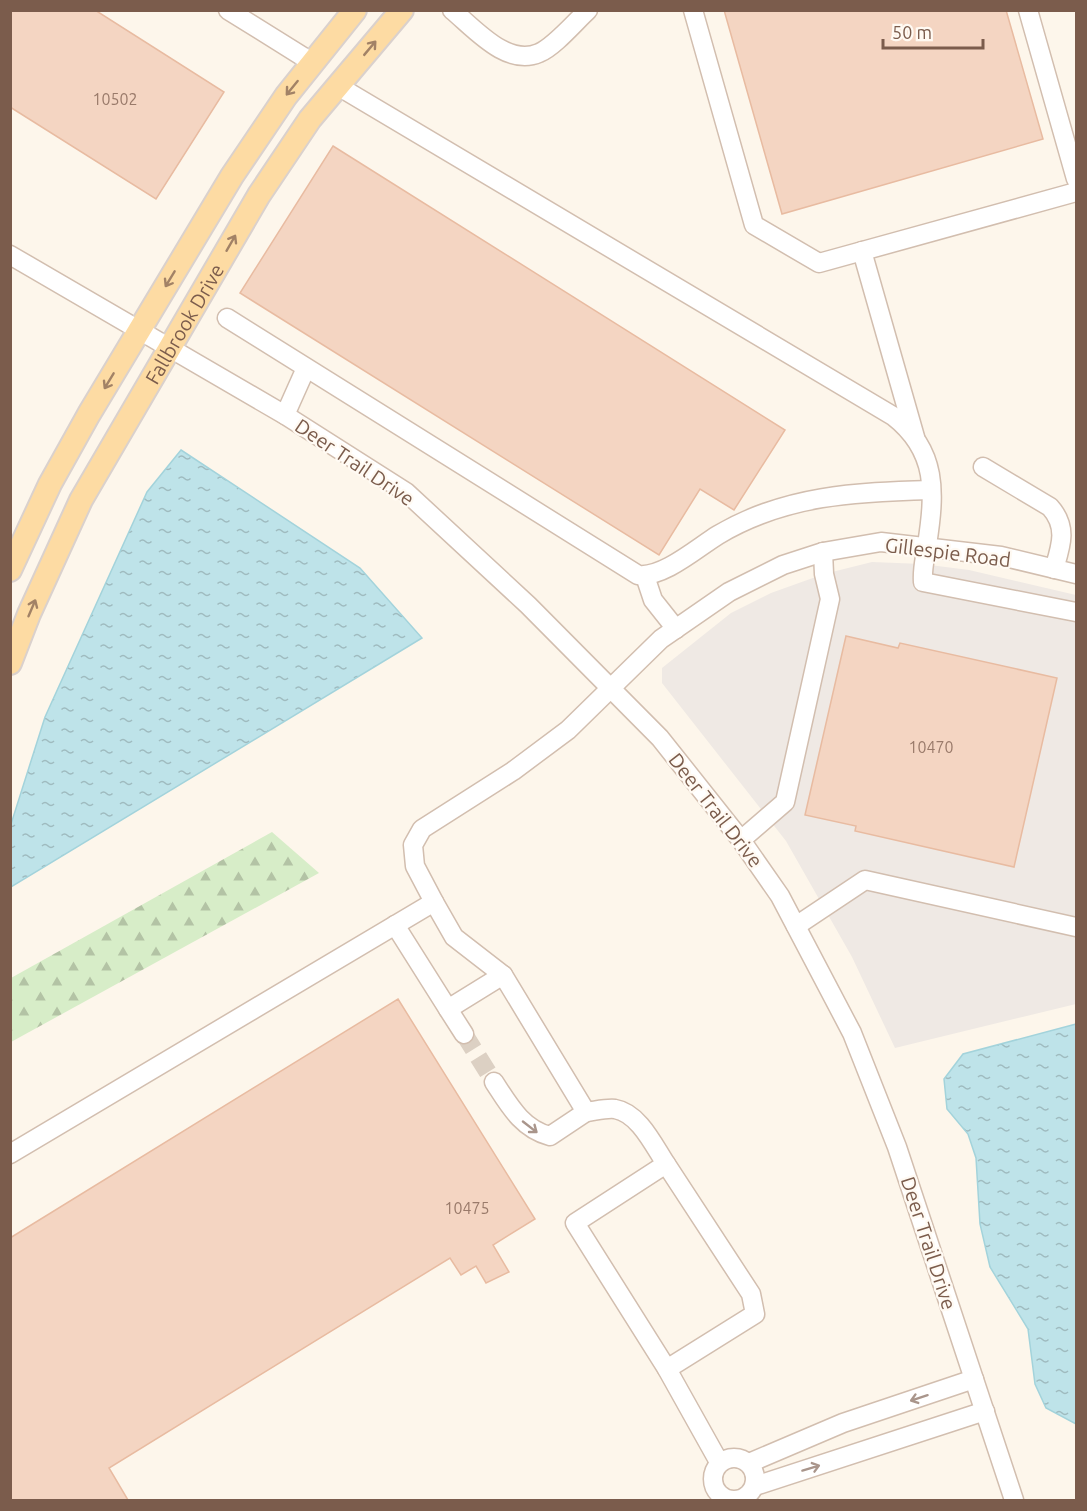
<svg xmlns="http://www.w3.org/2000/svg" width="1087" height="1511" font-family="Ubuntu,sans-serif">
<defs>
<pattern id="forest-firs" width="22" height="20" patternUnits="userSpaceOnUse" patternTransform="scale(1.5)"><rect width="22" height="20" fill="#d7edc8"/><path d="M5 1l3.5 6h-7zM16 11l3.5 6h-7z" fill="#b3c3a5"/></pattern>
<pattern id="water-ripples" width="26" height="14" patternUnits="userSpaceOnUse" patternTransform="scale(1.5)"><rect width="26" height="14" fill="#bee3e9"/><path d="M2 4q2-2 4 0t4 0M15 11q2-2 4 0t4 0" fill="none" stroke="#9fbbbf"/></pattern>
</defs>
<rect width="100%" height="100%" fill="#fdf6eb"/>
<path fill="#efe9e4" d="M872,562L922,564L969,570L1076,595V1004L895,1048L852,957L786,841L662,683V668L731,613L771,593L824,574Z"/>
<path fill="url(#forest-firs)" d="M272,832L319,873L11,1042V978Z"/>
<g fill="url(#water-ripples)" stroke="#a3d3db" stroke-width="1.5">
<path d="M181,450L360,568L422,638L11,887V824L45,717L147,492Z"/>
<path d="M1076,1024V1424L1046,1408L1035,1384L1028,1329L990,1267L980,1224L976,1158L968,1134L947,1109L944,1079L963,1054Z"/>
</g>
<g fill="#f4d5c2" stroke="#e8bba1" stroke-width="1.5">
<path d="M10,10H95L224,92L156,199L10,107Z"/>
<path d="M724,10H1006L1043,139L782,214Z"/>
<path d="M333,146L785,430L734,510L700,489L659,555L240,293Z"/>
<path d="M846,636L898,648L900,643L1057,678L1014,867L855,831L856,826L805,815Z"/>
<path d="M398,999L535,1219L493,1245L509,1272L486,1283L476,1266L461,1275L450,1258L109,1468L128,1500H10V1238Z"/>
</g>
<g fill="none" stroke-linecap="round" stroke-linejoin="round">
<path stroke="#dcd0c3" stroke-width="18" stroke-dasharray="18 9" stroke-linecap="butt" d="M464,1034L494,1082"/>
<defs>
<g id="minor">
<path d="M228,10L313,63"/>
<path d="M452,10C475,29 507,67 539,53C554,47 575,22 588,10"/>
<path d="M693,10L754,225L819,263L1076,192"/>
<path d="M1028,10L1076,179"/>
<path d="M338,86L893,416C938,451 935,493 927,545C925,559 922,568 923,582L1076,612"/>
<path d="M862,251L915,437"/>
<path d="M10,255L285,415L406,492L528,605L660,738L741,840L780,896L852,1033L897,1147L1014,1500"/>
<path d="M227,318L638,575C663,578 697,548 718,535C785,495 856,492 931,490"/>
<path d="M285,415L306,368"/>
<path d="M983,467L1050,507C1068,527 1061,546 1054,569"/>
<path d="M645,576L653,600L676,629"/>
<path d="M741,840L785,802L830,599L824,574L823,552"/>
<path d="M434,902L415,866L413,845L422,829L513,771L568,730L661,639L729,592L783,565L823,552L881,542L1001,556L1076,574"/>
<path d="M395,925L448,1009L503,975"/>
<path d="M796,926L865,880L1076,927"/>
<path d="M448,1009L464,1034"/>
<path d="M494,1082C509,1105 522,1129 550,1136L586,1112"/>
<path d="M10,1154L434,902L454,937L503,975L586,1112C595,1111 606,1108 615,1109C639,1113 654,1146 666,1164L575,1223L667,1369L719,1462"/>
<path d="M666,1164L751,1294L755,1314L667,1369"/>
<circle cx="734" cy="1479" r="21"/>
<path d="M749,1463L843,1423L974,1379"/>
<path d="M755,1486L985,1411"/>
</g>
<g id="major">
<path d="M10,570L50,484L89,414L232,176L286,96L355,10"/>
<path id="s1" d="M10,663L29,614L81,500L259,195L310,119L402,10"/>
</g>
</defs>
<use href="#minor" stroke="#d2beaf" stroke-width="21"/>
<use href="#major" stroke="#dad1cd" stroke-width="26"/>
<use href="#minor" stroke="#fff" stroke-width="18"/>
<use href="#major" stroke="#fddba3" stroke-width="22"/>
</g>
<defs><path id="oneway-shaft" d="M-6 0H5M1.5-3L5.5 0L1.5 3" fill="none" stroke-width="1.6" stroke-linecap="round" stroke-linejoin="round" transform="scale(1.5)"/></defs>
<g stroke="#a28266">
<use href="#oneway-shaft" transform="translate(370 48) rotate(-50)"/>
<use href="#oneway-shaft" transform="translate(292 88) rotate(129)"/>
<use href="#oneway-shaft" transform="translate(231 243) rotate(-60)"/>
<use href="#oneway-shaft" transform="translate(170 279) rotate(121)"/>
<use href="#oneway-shaft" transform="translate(109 381) rotate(121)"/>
<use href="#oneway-shaft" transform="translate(32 608) rotate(-67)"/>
</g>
<g stroke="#a9958b">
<use href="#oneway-shaft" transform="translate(530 1127) rotate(38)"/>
<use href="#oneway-shaft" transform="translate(919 1398) rotate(162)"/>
<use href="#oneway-shaft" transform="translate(811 1468) rotate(-17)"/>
</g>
<g text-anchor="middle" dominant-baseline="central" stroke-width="4.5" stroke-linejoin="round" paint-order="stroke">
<g font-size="16" fill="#997a6a">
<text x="115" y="99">10502</text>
<text x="931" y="747">10470</text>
<text x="467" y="1208">10475</text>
</g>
<g font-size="20" fill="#7b5c4c" stroke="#fffaf3">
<text stroke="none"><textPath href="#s1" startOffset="382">Fallbrook Drive</textPath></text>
<text transform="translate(355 462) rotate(34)">Deer Trail Drive</text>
<text transform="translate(948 552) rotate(7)">Gillespie Road</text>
<text transform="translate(716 810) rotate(52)">Deer Trail Drive</text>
<text transform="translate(929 1243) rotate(72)">Deer Trail Drive</text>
</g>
</g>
<rect width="1087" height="1511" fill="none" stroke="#7b5c4c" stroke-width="24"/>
<path d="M883 39v9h100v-9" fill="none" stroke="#7b5c4c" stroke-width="3"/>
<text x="892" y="39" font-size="18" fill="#7b5c4c" stroke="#fffaf3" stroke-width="4.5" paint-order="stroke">50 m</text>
</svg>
